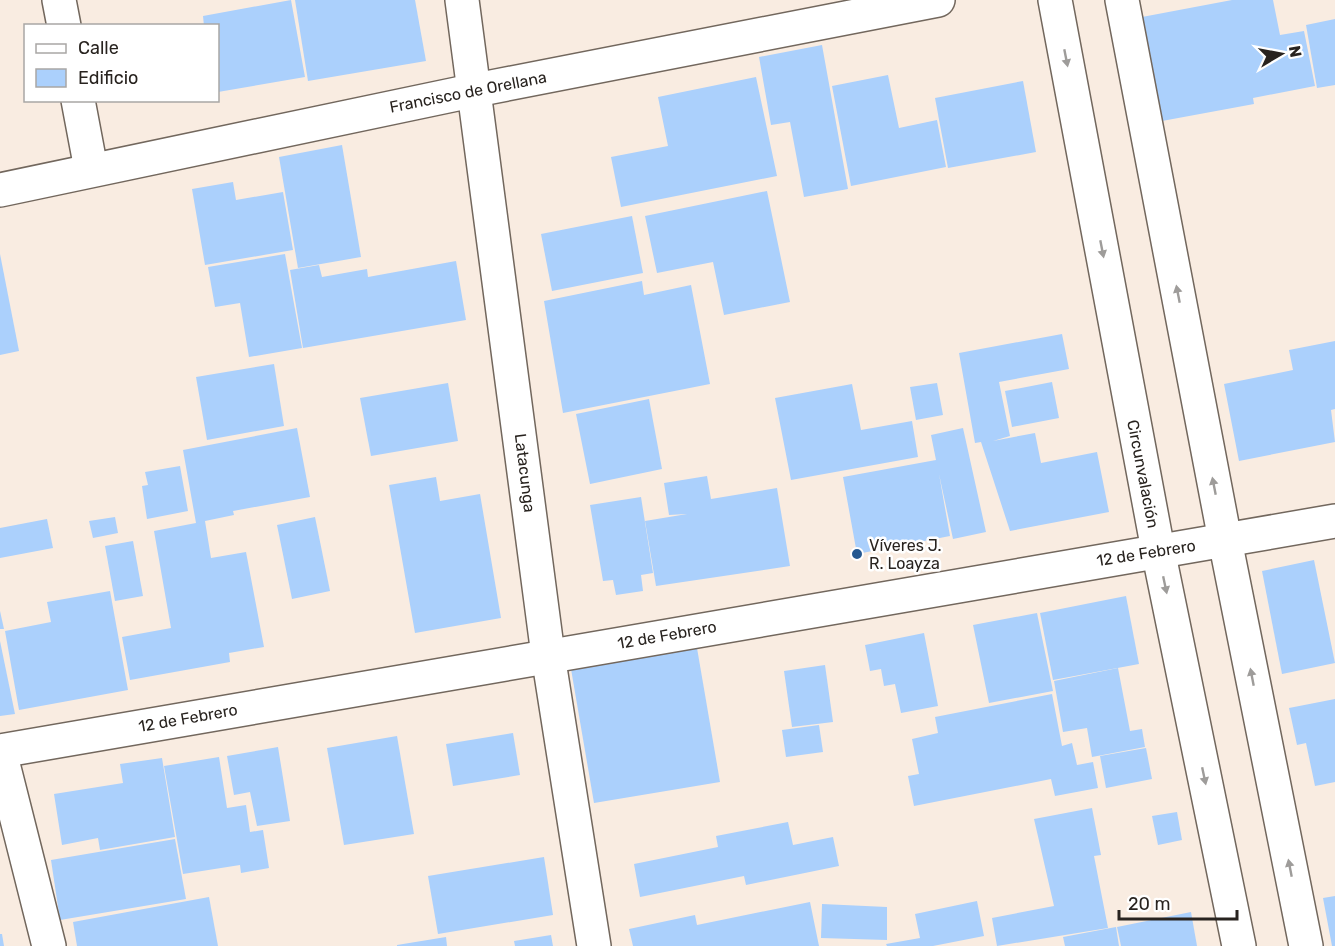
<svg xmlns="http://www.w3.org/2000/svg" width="1335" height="946" font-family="Rubik,sans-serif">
<rect width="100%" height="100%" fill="#f9ece1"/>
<g fill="#abd0fc">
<path d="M291,0L305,77L218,92V26H204L203,16Z"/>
<path d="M295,0H415L426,61L308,81Z"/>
<path d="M1232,0H1273L1280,35L1304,31L1315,86L1253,98L1254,104L1162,121L1142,17Z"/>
<path d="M1335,19V85L1317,88L1306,25Z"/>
<path d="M822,45L848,189L804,197L790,122L771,125L759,57Z"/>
<path d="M888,75L899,128L937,120L946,167L851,186L832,86Z"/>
<path d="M756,77L777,176L621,207L611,157L668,146L658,97Z"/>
<path d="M1023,81L1036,152L948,168L935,98Z"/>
<path d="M342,145L361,257L298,268L279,157Z"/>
<path d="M233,182L236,200L283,192L293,250L205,265L192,189Z"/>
<path d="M767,191L790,302L724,315L713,262L657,273L645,216Z"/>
<path d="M632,216L643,273L552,291L541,234Z"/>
<path d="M0,254L19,351L0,355Z"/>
<path d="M285,254L302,348L249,357L240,303L215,307L208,267Z"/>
<path d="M456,261L466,320L303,348L290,270L319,265L322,277L367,269L368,277Z"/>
<path d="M642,281L644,295L691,285L710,384L563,413L544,301Z"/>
<path d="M1062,334L1069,369L999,382L1010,436L993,441L1035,433L1041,463L1097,452L1109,512L1010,531L981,442L975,443L959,353Z"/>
<path d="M1335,341V409L1331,410L1335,442L1239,461L1224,384L1293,370L1289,350Z"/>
<path d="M274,364L284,426L207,440L196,377Z"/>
<path d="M1052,382L1059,418L1012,427L1005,391Z"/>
<path d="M448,383L458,441L371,456L360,398Z"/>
<path d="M937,383L943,415L916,420L910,387Z"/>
<path d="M852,384L861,430L912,421L918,457L791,480L775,398Z"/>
<path d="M649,399L662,469L590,484L576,414Z"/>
<path d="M297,428L310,497L233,511L234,515L205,521L211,558L246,552L264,647L229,653L230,662L130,680L122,637L171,628L154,531L196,523L183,450Z"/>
<path d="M963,428L986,532L953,539L939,474L950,536L857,554L843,477L936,460L931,435Z"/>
<path d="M180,466L188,511L147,519L142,486L148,485L145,472Z"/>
<path d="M707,476L711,499L777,488L790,566L656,586L645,521L687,514L669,515L664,483Z"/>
<path d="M436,477L440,501L480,494L501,618L415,633L389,485Z"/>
<path d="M641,497L653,573L641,575L643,591L616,595L613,580L603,581L590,505Z"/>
<path d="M115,517L118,533L93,538L89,521Z"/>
<path d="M315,517L330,591L292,599L277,525Z"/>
<path d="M47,519L53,548L0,558V528Z"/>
<path d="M133,541L143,596L115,601L105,546Z"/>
<path d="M1314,560L1335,663L1282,674L1262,571Z"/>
<path d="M110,591L128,690L19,710L5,631L51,622L47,602Z"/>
<path d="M1126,596L1139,664L1053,680L1040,613Z"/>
<path d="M0,611L4,629H0Z"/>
<path d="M1037,613L1053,691L989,703L973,625Z"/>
<path d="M924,633L938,706L901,713L895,684L884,686L881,669L870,671L865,645Z"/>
<path d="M0,641L15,714L0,716Z"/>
<path d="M697,648L720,782L594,803L571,669Z"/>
<path d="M825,665L833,722L792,727L784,671Z"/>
<path d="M1118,668L1130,731L1142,729L1145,747L1092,757L1087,728L1063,732L1054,681Z"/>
<path d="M1052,694L1062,746L1072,743L1077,765L1093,762L1098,788L1055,796L1051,779L914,806L908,776L919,774L912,739L938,733L935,717Z"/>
<path d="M1335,699V782L1315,786L1306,743L1297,745L1289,708Z"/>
<path d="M819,725L823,752L786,757L782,730Z"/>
<path d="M513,733L520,775L453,786L446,744Z"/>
<path d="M397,736L414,834L344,845L327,748Z"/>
<path d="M278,747L290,821L257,826L250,792L234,795L227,756Z"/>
<path d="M1146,748L1152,779L1106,788L1100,756Z"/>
<path d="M219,757L227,808L246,805L250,832L263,830L269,868L241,873L240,865L183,874L164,766Z"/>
<path d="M162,758L175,837L100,850L98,838L62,845L54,794L123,783L120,764Z"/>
<path d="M1092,808L1101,855L1094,856L1108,928L997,946L992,918L1054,906L1034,819Z"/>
<path d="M1177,812L1182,840L1158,845L1152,816Z"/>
<path d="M788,822L793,845L833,837L839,866L746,885L744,876L640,897L634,864L718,847L716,836Z"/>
<path d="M175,839L186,899L60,920L51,860Z"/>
<path d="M544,857L553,915L438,934L428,876Z"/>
<path d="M1335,896V946H1332L1323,898Z"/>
<path d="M209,897L218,946H77L73,922Z"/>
<path d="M977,901L984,936L933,946H887L886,944L920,938L915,914Z"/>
<path d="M810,902L819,946H633L629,929L695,915L697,925Z"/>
<path d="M822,904L887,907V940L821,938Z"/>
<path d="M1191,912L1197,946H1121L1117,927Z"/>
<path d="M1116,927L1119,946H1065L1063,937Z"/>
<path d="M0,934H2L4,946H0Z"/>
<path d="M551,935L553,946H515L514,941Z"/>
<path d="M446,937L447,946H397V945Z"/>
</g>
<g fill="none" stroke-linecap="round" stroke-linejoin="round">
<defs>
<g id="minor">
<path d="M59,0L64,26"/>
<path d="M462,0L548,655L594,946"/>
<path d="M78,100L91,169"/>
<path d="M0,190L476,90L938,0"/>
<path d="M0,751L1225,540"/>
<path d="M0,752L49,946"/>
</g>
<path id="tertiary" d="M1225,540L1335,521"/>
<g id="secondary">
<path d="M1055,0L1158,550L1239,946"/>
<path d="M1122,0L1225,540L1306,946"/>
</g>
</defs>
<use href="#minor" stroke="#72675d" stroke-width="36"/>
<use href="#tertiary" stroke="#72675d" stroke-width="36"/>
<use href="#secondary" stroke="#72675d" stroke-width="36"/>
<use href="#minor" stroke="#fff" stroke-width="33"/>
<use href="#tertiary" stroke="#fff" stroke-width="33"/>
<use href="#secondary" stroke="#fff" stroke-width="33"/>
</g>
<defs><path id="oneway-solid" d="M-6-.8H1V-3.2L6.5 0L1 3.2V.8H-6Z" transform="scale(1.5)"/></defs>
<g fill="#9e9c9a">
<use href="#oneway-solid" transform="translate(1066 58) rotate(79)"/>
<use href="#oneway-solid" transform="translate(1102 249) rotate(79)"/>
<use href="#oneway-solid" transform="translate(1178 294) rotate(-101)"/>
<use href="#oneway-solid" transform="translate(1214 486) rotate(-101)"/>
<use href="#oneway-solid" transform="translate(1165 585) rotate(78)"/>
<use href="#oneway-solid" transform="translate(1252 677) rotate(-101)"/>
<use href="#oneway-solid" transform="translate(1204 776) rotate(78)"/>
<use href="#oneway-solid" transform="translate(1290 868) rotate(-101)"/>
</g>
<circle fill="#255891" stroke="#fff" stroke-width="2" cx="857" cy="554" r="6"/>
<g text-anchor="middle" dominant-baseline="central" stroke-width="5" stroke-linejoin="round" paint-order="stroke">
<g font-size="16" fill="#28231f" stroke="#fff">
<text transform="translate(468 92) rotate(-11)">Francisco de Orellana</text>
<text transform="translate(525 473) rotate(83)">Latacunga</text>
<text transform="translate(1143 474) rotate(79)">Circunvalación</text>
<text transform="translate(1146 553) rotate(-9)">12 de Febrero</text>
<text transform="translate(667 635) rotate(-10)">12 de Febrero</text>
<text transform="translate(188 718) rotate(-10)">12 de Febrero</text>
</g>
<g font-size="16" fill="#28231f" stroke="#fff" text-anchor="start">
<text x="869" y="545">Víveres J.<tspan x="869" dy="18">R. Loayza</tspan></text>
</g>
</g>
<rect x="24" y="24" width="195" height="78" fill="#ffffff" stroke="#a9a7a5" stroke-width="1.5"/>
<rect x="36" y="44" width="30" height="9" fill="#ffffff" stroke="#a9a7a5" stroke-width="1.5"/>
<text x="78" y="54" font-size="18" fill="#28231f">Calle</text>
<rect x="36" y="69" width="30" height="18" fill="#abd0fc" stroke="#a9a7a5" stroke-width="1.5"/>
<text x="78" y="84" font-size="18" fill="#28231f">Edificio</text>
<g transform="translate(1281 54) rotate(80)" stroke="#ffffff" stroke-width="4.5" paint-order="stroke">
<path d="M0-4.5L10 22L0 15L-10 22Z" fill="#28231f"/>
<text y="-9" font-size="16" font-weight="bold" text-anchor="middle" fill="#28231f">N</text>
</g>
<path d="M1119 910v9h118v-9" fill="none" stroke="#28231f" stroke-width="3"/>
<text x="1128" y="910" font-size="18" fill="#28231f" stroke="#ffffff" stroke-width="4.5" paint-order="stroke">20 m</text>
</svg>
